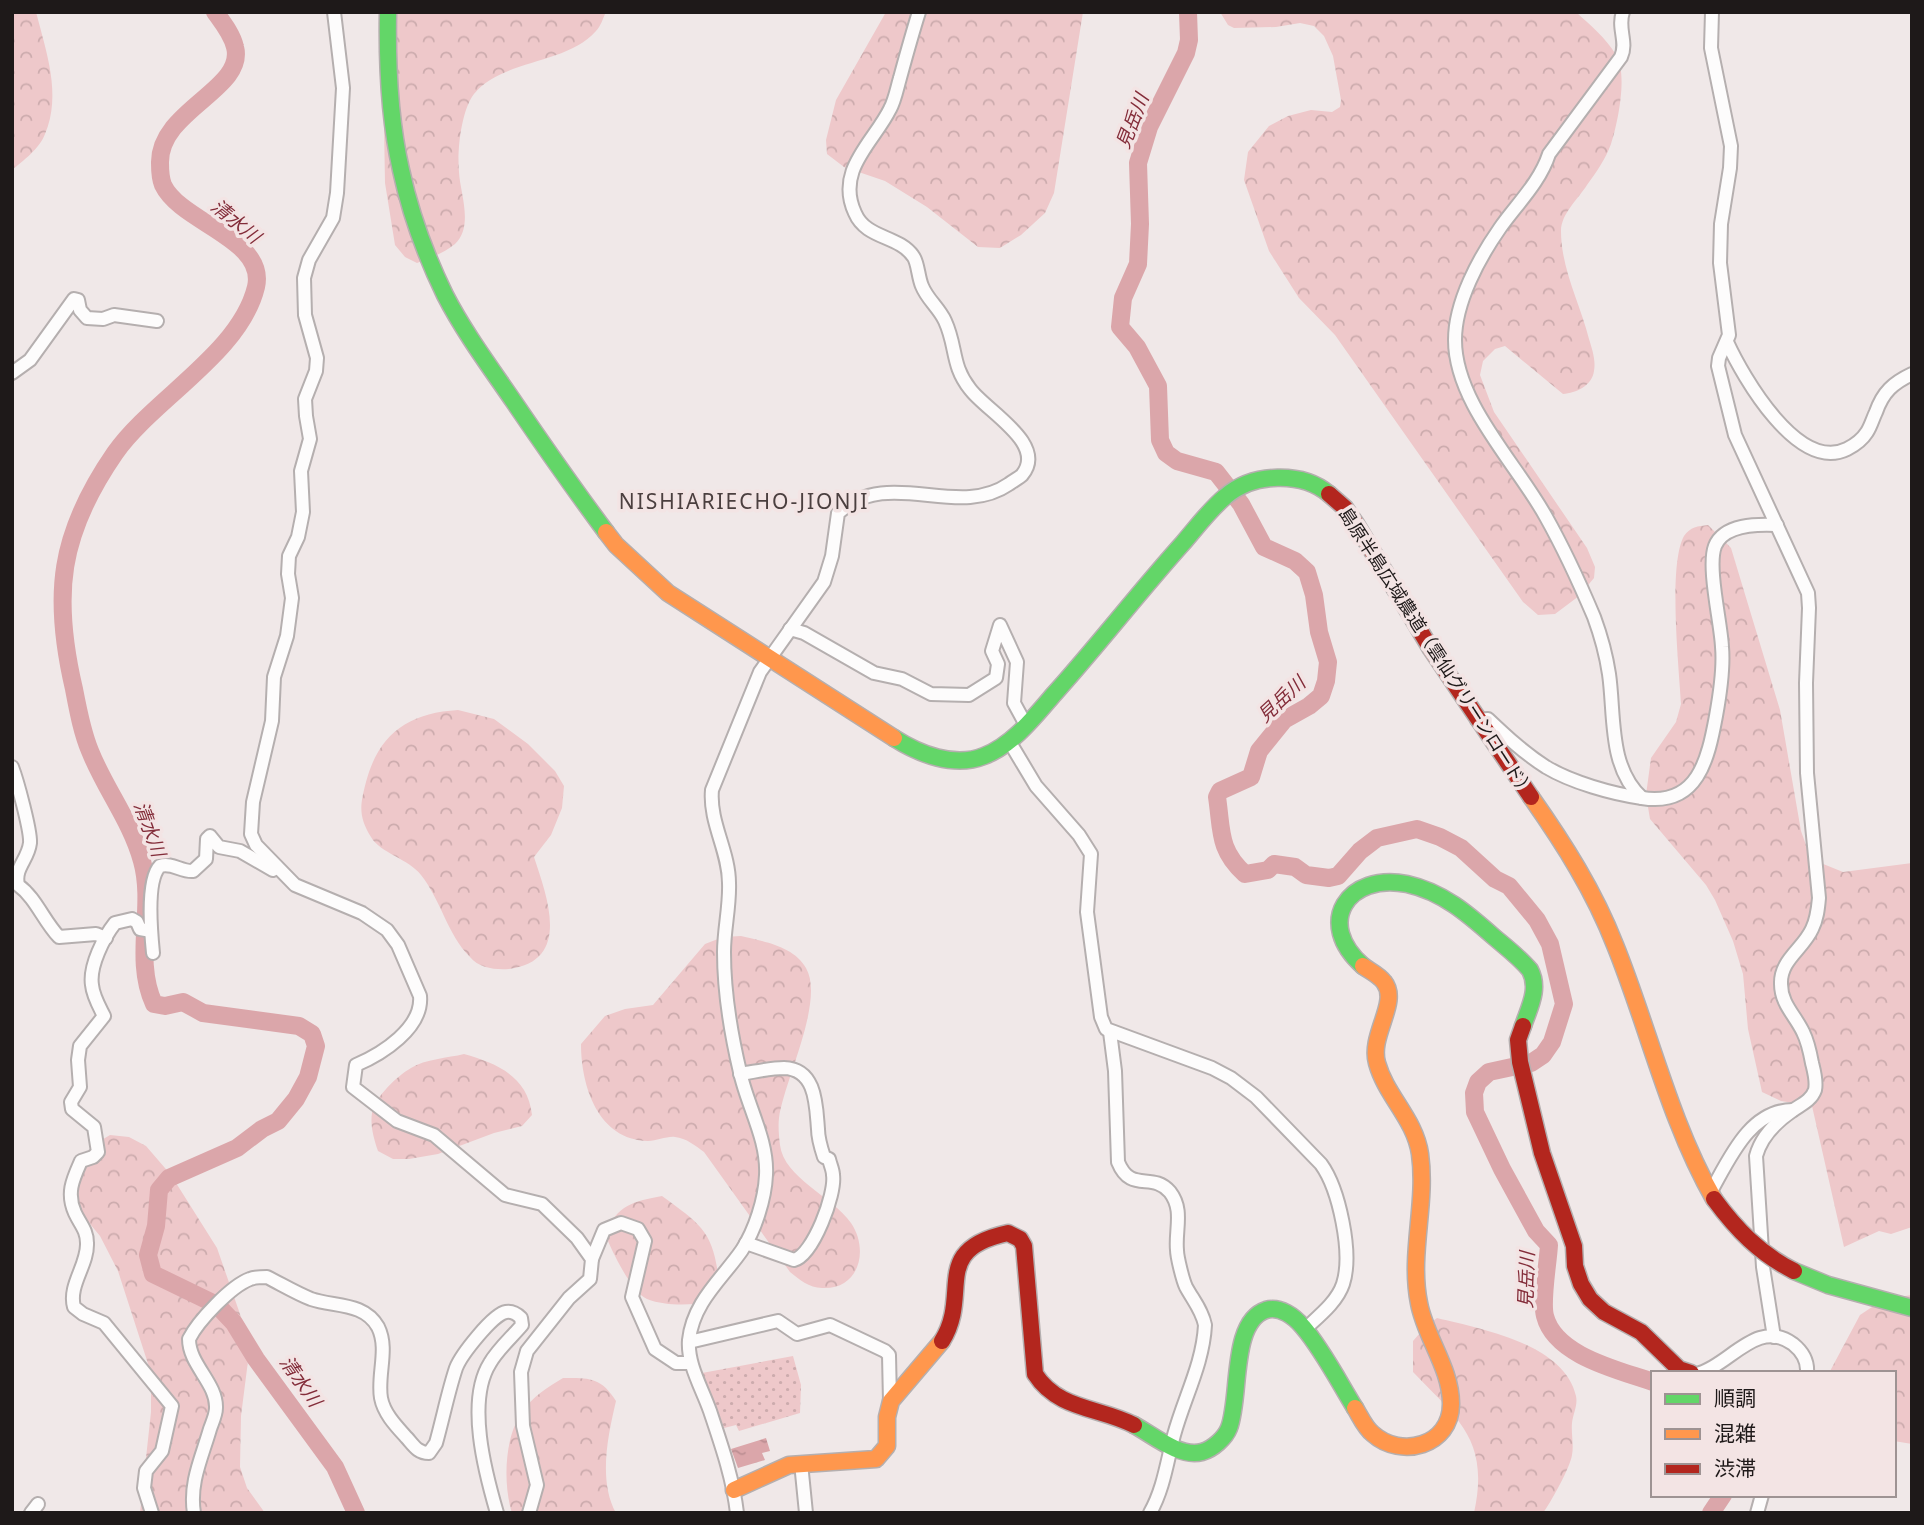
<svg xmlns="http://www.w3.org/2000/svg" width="1924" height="1525" font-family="'Noto Sans','Noto Sans JP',sans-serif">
<defs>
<pattern id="forest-crowns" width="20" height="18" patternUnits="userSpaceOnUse" patternTransform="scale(1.75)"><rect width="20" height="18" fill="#eec8ca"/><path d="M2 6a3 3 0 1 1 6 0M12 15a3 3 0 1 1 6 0" fill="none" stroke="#ccabad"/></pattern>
<pattern id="park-dots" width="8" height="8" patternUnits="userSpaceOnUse" patternTransform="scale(1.75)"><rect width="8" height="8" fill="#eec8ca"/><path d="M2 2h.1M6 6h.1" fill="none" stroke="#ccabad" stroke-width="1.8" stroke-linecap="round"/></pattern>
<pattern id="water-ripples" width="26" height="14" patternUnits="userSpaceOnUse" patternTransform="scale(1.75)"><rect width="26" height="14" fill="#dba6aa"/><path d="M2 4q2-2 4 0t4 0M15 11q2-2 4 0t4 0" fill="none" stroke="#bc8e92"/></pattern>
</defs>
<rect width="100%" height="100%" fill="#f0e8e8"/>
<g fill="url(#forest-crowns)">
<path d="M12,12H36C46,51 62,95 45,134C40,148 23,161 12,170Z"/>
<path d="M382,12H606C603,18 601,26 596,31C566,65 502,59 474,94C461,111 457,151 459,172C460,193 474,226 455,244C444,253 430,258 417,263L405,257L395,245L385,183Z"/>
<path d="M886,12H1083L1054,193L1045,213L1021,235L1000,248L978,247L927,207L885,181L844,167L827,154L826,140L836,100Z"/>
<path d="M1220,12H1576C1590,25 1606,38 1616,55C1628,73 1618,123 1611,144C1606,158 1596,173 1587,185C1578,199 1561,214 1561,231C1561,269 1580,303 1589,339C1592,349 1596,360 1594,371C1592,386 1576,393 1563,394L1505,346L1495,349L1483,361L1480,375L1494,412L1587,548L1595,567L1594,578L1579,596L1555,614L1538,615L1523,602L1335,335L1299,298L1269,251L1244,180L1248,152L1269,126L1288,116L1311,110L1332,112L1340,107L1341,100L1333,56L1324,36L1314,26L1300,23L1276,27L1234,28L1228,25Z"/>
<path d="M1708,525L1731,548L1780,710L1801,831L1811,859L1843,872L1912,863V1227L1891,1234L1879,1231L1844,1247L1812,1106L1781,1101L1762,1092L1748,1029L1743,974L1733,941L1715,900L1706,885L1650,819L1646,795L1651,758L1676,722L1681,704C1679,668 1668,565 1684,536C1690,527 1698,526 1708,525Z"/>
<path d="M458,710L494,719L528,744L555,771L564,786L562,808L551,835L534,857C547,897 572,961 509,969C495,970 479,968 470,957C447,934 441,900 421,875C409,859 380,853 371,837C358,816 360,805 366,782C379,733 409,713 458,710Z"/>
<path d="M741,936C762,941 794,946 806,968C825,1001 784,1081 779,1118C778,1126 779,1137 780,1145C784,1178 832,1196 851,1223C869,1249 860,1290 822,1288C809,1288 799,1279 790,1272L704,1152C696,1146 686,1138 675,1137C667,1136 657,1141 648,1141C598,1140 581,1086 581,1044L605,1016L625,1009L653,1005L705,944L723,937Z"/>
<path d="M464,1054C496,1063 528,1076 532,1115L522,1126L494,1133L438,1154L409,1159H393L378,1151C374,1139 370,1126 372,1113C375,1097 397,1076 411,1068C425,1059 448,1058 464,1054Z"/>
<path d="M110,1135L129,1137L146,1146L171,1175L217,1248L240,1314L248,1361L241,1416L240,1467L247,1488L265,1513H140L151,1412V1373L118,1271L100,1236L76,1207L74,1185L82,1164L95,1144Z"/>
<path d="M662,1196C701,1225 713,1230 719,1281L696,1304C680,1305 662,1305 647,1299C631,1292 611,1249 605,1234C617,1205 634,1201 662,1196Z"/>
<path d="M1912,1295V1444L1894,1441V1373H1829L1860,1315L1884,1299Z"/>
<path d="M1437,1318C1482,1329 1564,1344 1576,1396C1578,1405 1573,1414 1572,1423C1571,1433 1574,1445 1572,1455C1570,1468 1551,1502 1543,1513H1474C1490,1440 1458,1419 1413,1372V1341L1426,1326Z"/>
<path d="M563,1378C589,1378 601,1377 616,1401C608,1435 598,1481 616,1513H512C503,1484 504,1438 522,1412C532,1397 548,1387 563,1378Z"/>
</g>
<path fill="url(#park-dots)" d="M793,1356L801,1385L800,1413L739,1431L736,1425L724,1428L702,1373Z"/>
<path fill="url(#water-ripples)" d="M766,1438L770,1451L762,1453L765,1460L738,1468L731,1449Z"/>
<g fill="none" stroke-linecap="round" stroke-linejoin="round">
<g stroke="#dba6aa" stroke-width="18">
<path d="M215,12C223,23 232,34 235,47C246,89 159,110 160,163C160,169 161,180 163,185C181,223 267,239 256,287C240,353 153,399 115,453C59,534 52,595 74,689C78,710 82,732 90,751C105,789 131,821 142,861C155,907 133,959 154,1004L165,1006L183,1002L203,1013L299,1026L312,1034L316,1046L308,1077L296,1099L278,1121L262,1129L237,1148L169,1178L159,1190L156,1226L148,1255L153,1274L217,1305L234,1323L256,1359L335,1467L356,1513"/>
<path d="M1188,12L1189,40L1186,53L1149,127L1138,163L1140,224L1138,264L1123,298L1120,327L1137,347L1158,386L1160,440L1166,453L1177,461L1216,472L1241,504L1264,547L1295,561L1307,572L1314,595L1319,632L1328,662L1326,681L1321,696L1309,706L1284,720L1259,751L1251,777L1220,791L1217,797C1222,830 1218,850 1245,874L1268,870L1274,864L1295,867L1306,875L1329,878L1338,876L1360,851L1377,838L1417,829L1440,837L1461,848L1495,879L1509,886L1537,920L1550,944L1564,1004L1552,1042L1543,1055L1531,1063L1489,1072L1478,1082L1474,1093L1475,1112L1502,1169L1536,1231L1549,1245C1548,1263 1541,1301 1545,1316C1555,1356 1619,1370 1653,1382"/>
<path d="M1711,1513L1723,1495"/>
</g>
<defs>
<g id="street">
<path d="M334,12L343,88L337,193L333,218L309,260L304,278L305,315L317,358L316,371L305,399L306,416L310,439L301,471L303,512L298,537L289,556L288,574L292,598L287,636L274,677L272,721L253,802L251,834L256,845L295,885L362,913L387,930L398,945L420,996C423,1028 382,1054 356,1065L353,1087L397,1121L434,1135L505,1195L542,1204L577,1238L592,1259L590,1279L569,1298L527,1351L521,1372L523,1426L537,1485L529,1513"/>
<path d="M1623,12C1617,28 1628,42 1621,57L1549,154C1540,182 1517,204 1500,228C1479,258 1455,302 1455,340C1455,403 1517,464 1546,517C1564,549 1580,584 1594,617C1601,636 1606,654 1609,674C1615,715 1608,767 1642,798"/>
<path d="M1712,12L1711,48L1731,146L1730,168L1721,224L1720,263L1729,335L1719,358L1718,366L1735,435L1808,593L1809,608L1806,683L1807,773L1819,898C1818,909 1817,919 1812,929C1803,949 1780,960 1781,984C1781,1004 1795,1015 1803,1032C1808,1042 1810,1052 1812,1063C1814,1071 1817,1081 1815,1090C1811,1101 1800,1105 1792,1111C1776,1122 1761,1137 1756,1156L1763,1267L1774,1337"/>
<path d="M1727,342C1743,377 1798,473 1847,449C1855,445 1862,440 1867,432C1871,426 1873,418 1876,412C1883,392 1893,383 1912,374"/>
<path d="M12,373L30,360L74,299L78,300L80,310L87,318L103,319L114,315L157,321"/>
<path d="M790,629L804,633L874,673L902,679L931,694L969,695L996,678L998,664L992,651L1000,625L1017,662L1014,703L1026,725"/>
<path d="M1477,720L1488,719C1506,736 1524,753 1546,767C1571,782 1612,794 1642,798C1698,807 1708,759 1716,716C1720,694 1724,669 1722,647C1721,623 1707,567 1715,546C1724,524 1757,524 1777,525"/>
<path d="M1009,741L1036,786L1079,835L1091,854L1087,912L1101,1017L1106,1029L1212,1068L1231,1078L1256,1097L1321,1164C1339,1189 1353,1253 1343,1284C1337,1302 1319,1316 1305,1329"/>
<path d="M12,767C17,780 31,831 30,843C28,860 14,868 18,885C36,898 43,920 59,937L96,934L106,938"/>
<path d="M151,931L140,929L137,922L132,919L115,923C104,937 89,966 92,985C93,996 99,1006 104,1016L80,1046L78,1060L80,1087L71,1102L72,1109L94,1127L98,1152L93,1157L81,1161C73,1179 66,1193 75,1213C80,1224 87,1230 87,1243C88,1265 68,1285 74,1307L83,1314L104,1323L172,1406L162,1451L146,1471L144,1488L152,1513"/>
<path d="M153,953C151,933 146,880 160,866C172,862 181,872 193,871L206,859L207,839L210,836L219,847L240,851L273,870"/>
<path d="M1110,1032L1115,1071L1118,1162C1131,1194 1152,1171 1170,1192C1184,1210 1175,1230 1177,1250C1177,1257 1183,1281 1186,1287C1193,1300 1202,1310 1205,1325C1203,1364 1184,1398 1174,1435C1167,1461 1164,1488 1150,1513"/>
<path d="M740,1074C754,1072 770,1068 784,1068C817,1069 816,1107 818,1129C818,1139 821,1148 824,1157L829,1159C830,1164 833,1170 833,1175C836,1194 813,1255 794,1260L746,1243"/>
<path d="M1710,1193C1729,1160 1749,1110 1793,1110"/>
<path d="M592,1259L604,1230L621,1223L638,1229L645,1241L632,1297L655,1349L676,1363H691"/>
<path d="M689,1342L778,1321L797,1334L830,1325L885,1351L889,1355L890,1402"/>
<path d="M1700,1373C1730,1364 1758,1318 1793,1344C1803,1352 1808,1361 1807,1373"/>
<path d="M801,1463L806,1513"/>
<path d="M31,1513L38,1504"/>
<path d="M194,1513C189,1483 202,1457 210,1429C212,1423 216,1415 216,1408C217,1383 189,1365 189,1339C198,1321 231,1286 250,1279C255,1277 261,1277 267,1277C281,1284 296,1293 311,1299C334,1307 364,1302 378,1327C389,1349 377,1375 381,1398C384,1414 397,1427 407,1438C414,1446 418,1453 429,1453L436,1443C443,1418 448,1392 456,1368C461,1355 493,1314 506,1312C512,1311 517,1314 521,1318L522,1325C512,1337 498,1349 490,1363C466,1401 485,1472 497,1513"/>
<path d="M737,1513C733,1478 721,1444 710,1411C702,1388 687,1364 689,1340C693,1302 722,1279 742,1250C755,1230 765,1199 766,1175C768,1140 747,1105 740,1072C731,1034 724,991 724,952C724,929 730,906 729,883C729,851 709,822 712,790L760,672L824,582L832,556L838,513C889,466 957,520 1009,484C1013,481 1019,478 1022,475C1048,444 986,411 970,389C951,365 957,347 945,321C939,308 927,299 922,286C918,277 918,262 913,256C898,235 866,239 855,213C835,170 874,142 890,109C895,100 897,88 900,78C906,56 912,34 919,12"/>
<path d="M1757,1513L1762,1495"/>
</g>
<g id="fast">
<path d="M388,12C387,65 389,118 401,170C410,212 426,256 445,295C464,332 490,367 514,402C544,446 574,489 606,532"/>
<path d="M894,738C919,754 954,768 984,756C1013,745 1035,716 1055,693C1099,644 1139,592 1183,543C1196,528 1210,509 1226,496C1253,473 1302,471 1329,494"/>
<path d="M1363,966C1314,923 1348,872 1407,884C1443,892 1468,914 1494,937C1507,948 1519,957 1530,970C1540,989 1529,1008 1523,1026"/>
<path d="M1794,1271L1828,1285L1912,1308"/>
<path d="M1134,1425C1153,1435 1179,1458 1202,1452C1213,1449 1225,1438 1229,1428C1241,1397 1230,1322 1266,1310C1280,1306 1294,1316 1303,1327C1322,1349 1339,1382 1355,1408"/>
</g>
<g id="slow">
<path d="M606,532L616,545L668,593L894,738"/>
<path d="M1531,797C1564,844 1594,891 1615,945C1649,1029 1669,1120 1714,1199"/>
<path d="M1355,1408C1360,1416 1365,1428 1373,1434C1401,1459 1451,1446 1451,1404C1451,1368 1425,1337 1419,1303C1409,1254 1427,1204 1420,1154C1415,1119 1386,1096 1377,1063C1369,1035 1400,1002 1384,982C1379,975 1370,971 1363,966"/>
<path d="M734,1490L789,1465L876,1459L887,1446V1417L891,1401L942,1341"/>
</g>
<g id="jam">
<path d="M1329,494L1345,508L1356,524L1431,649L1531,797"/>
<path d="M1523,1026L1518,1040L1520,1062L1542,1153L1574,1246L1575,1266L1581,1284L1590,1299L1604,1312L1641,1332L1679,1369L1691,1373"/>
<path d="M942,1341C972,1293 929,1250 1008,1233L1020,1239L1024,1246L1035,1374C1058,1410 1099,1407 1134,1425"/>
</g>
</defs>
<use href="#street" stroke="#b5afaf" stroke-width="16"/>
<use href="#fast" stroke="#b5afaf" stroke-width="19"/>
<use href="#slow" stroke="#b5afaf" stroke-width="19"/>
<use href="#jam" stroke="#b5afaf" stroke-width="19"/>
<use href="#street" stroke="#fdfcfc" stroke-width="12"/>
<use href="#fast" stroke="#63d668" stroke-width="16"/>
<use href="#slow" stroke="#ff974d" stroke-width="16"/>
<use href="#jam" stroke="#b3261e" stroke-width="16"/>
<defs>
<path id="jam-bridge" d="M1714,1199C1736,1229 1760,1254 1794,1271"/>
</defs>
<use href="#jam-bridge" stroke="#b5afaf" stroke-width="19" stroke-linecap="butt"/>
<use href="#jam-bridge" stroke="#b3261e" stroke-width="16"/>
</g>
<g text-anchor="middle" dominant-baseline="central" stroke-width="7" stroke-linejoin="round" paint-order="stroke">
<g font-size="18" fill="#1e1919" stroke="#f3e4e4">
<text transform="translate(1437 652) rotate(57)">島原半島広域農道（雲仙グリーンロード）</text>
</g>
<g font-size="19" font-style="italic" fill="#832c39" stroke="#f3e4e4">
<text transform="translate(1132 121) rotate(-69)">見岳川</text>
<text transform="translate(236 221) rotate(39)">清水川</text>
<text transform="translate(1281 699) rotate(-43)">見岳川</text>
<text transform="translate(150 829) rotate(70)">清水川</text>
<text transform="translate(1526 1280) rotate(-88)">見岳川</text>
<text transform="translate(301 1381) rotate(55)">清水川</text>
</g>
<g font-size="21" letter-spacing="2" fill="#4b3f3f" stroke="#f3e4e4">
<text x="744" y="501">NISHIARIECHO-JIONJI</text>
</g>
</g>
<rect width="1924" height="1525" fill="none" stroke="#1e1919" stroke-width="28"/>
<rect x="1651" y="1371" width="245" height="126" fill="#f3e4e4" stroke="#9e9393" stroke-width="2"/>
<rect x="1665" y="1394" width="35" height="10" fill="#63d668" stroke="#9e9393" stroke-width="2"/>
<text x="1714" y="1406" font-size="21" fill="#1e1919">順調</text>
<rect x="1665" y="1429" width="35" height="10" fill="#ff974d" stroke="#9e9393" stroke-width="2"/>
<text x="1714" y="1441" font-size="21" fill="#1e1919">混雑</text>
<rect x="1665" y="1464" width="35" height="10" fill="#b3261e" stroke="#9e9393" stroke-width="2"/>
<text x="1714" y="1476" font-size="21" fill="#1e1919">渋滞</text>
</svg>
